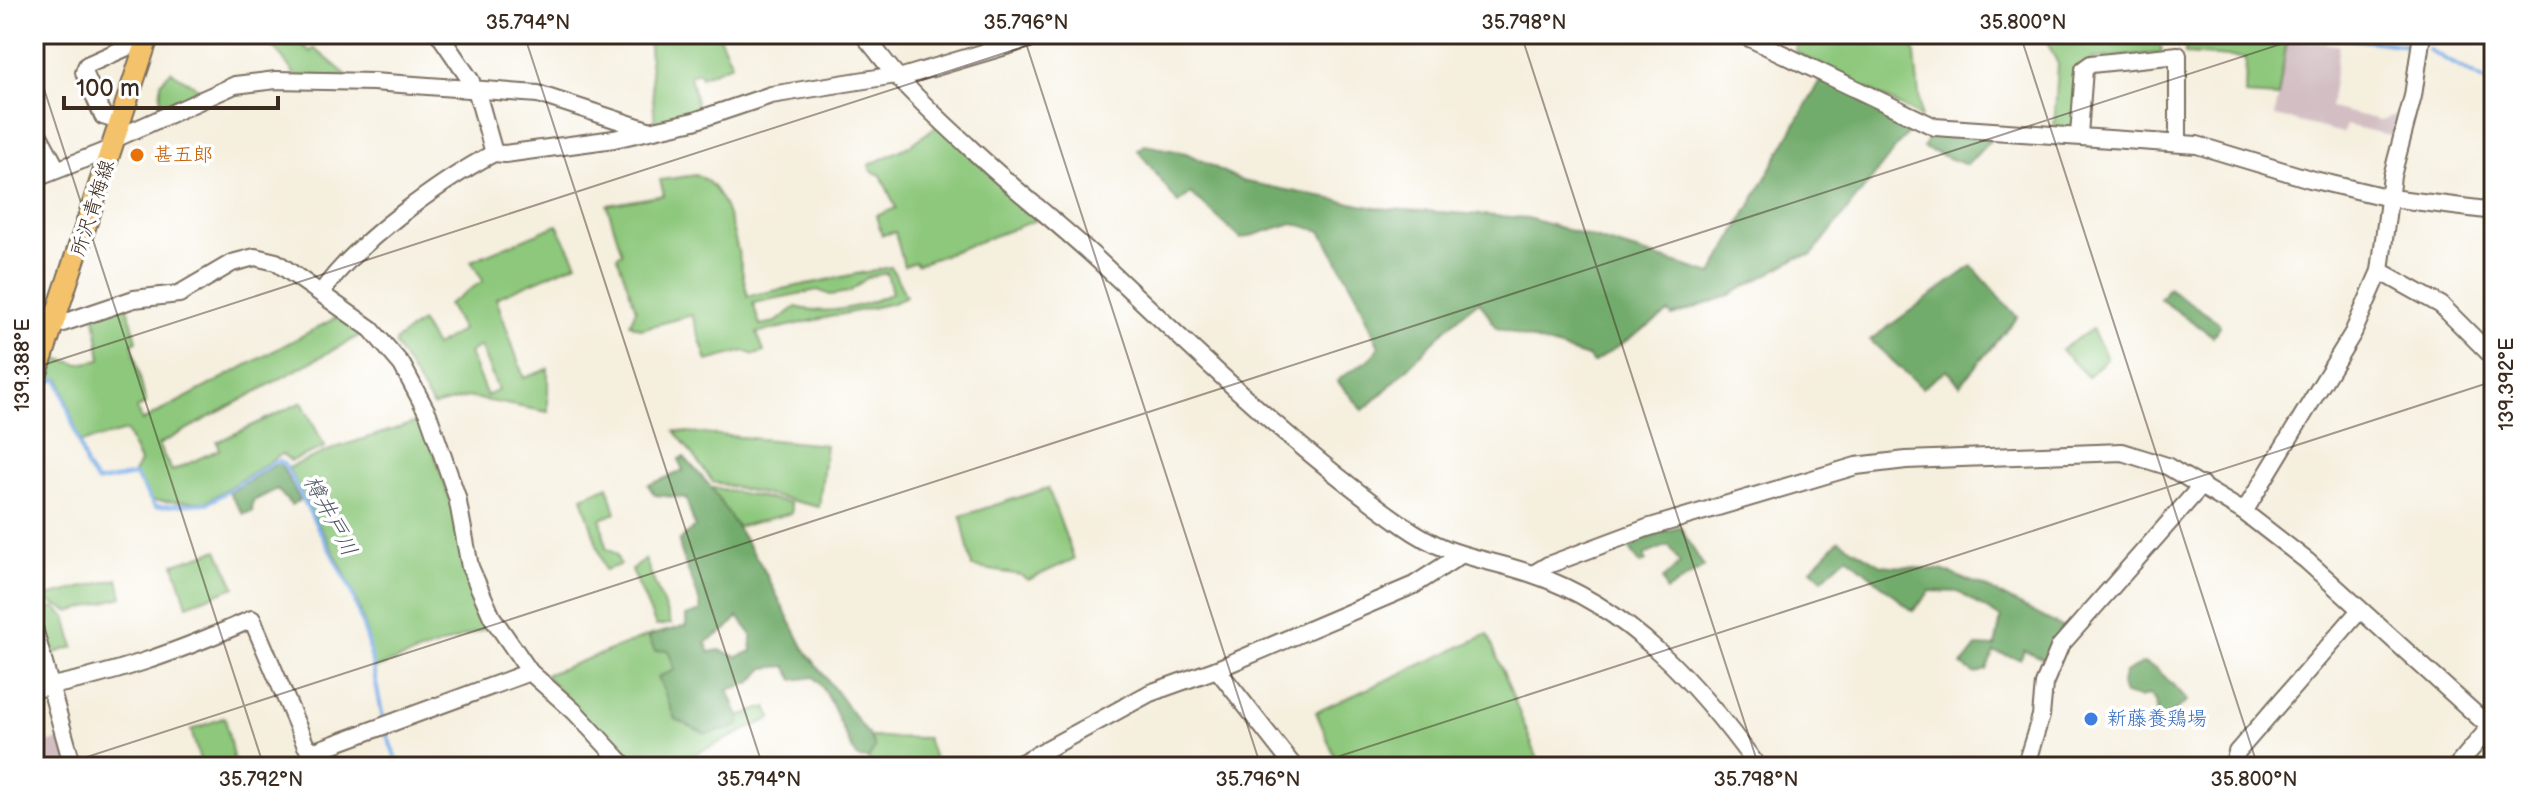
<svg xmlns="http://www.w3.org/2000/svg" width="2528" height="801" font-family="'Balsamiq Sans','Klee One',sans-serif">
<rect width="100%" height="100%" fill="#fff"/>
<filter id="ink" filterUnits="userSpaceOnUse"><feTurbulence type="fractalNoise" baseFrequency=".0125" numOctaves="2"/><feDisplacementMap in="SourceGraphic" scale="16" xChannelSelector="R" yChannelSelector="G"/><feConvolveMatrix kernelMatrix="1 2 1 2 8 2 1 2 1" color-interpolation-filters="sRGB"/></filter>
<filter id="wash" filterUnits="userSpaceOnUse"><feTurbulence type="fractalNoise" baseFrequency=".006" numOctaves="4" result="noise"/><feDisplacementMap in="SourceGraphic" scale="32" xChannelSelector="R" yChannelSelector="G"/><feGaussianBlur stdDeviation="1.8" result="paint"/><feColorMatrix in="noise" values="0 0 0 0 0 0 0 0 0 0 0 0 0 0 0 0 0 1.4 0 .05"/><feComposite in="paint" operator="in"/></filter>
<g filter="url(#wash)">
<rect width="100%" height="100%" fill="#f5efde"/>
<g fill="#d2bec3">
<path d="M2287,39L2339,45L2330,108L2380,120L2398,114L2392,136L2346,125L2343,133L2275,116Z"/>
<path d="M62,739L71,767H34V746Z"/>
</g>
<g fill="#8dc87c" stroke="#64794d" stroke-width="2" fill-rule="evenodd">
<path d="M264,34H281L290,41L294,38L311,52L314,48L349,77L296,76Z"/>
<path d="M648,34H718L732,64L701,77L699,72L690,75L699,115L655,124Z"/>
<path d="M1800,34H1913L1921,117L1795,52Z"/>
<path d="M2043,34L2147,38L2149,34H2159L2162,53L2092,59L2072,131L2054,130L2058,64Z"/>
<path d="M2178,34H2288L2278,97L2245,95L2246,58L2185,54V36Z"/>
<path d="M171,71L201,90L200,96L160,115L161,82Z"/>
<path d="M939,124L1039,219L917,265L915,262L904,266L895,232L882,235L876,216L896,208L881,175L871,171L869,165L911,145Z"/>
<path d="M696,175C732,186 738,261 748,296L891,267L906,296L893,303L757,333L764,352L754,355L745,351L707,361L692,315L641,329L630,324L636,309L617,256L622,253L607,205L664,195L660,180ZM887,273L892,293C864,307 826,316 796,307L776,322L760,325L753,303L818,290L830,295L849,292L868,277Z"/>
<path d="M557,225L577,263L496,298L524,378L548,369V412L468,397L433,406L395,345L396,340L421,322L435,346L462,330L448,304L483,281L471,261ZM480,346L498,390L487,396L469,353Z"/>
<path d="M127,305L137,341L132,343L146,404L137,408L142,421L343,314L366,332L158,445L172,471L220,449L217,442L302,402L325,447L291,461L282,454L206,502L152,501L134,473L140,462L126,431L80,443L60,379H50L55,358L79,364L101,360L95,316Z"/>
<path d="M2092,329L2107,358L2088,377L2061,350Z"/>
<path d="M423,420L493,626L373,669C363,584 323,540 288,468L335,448Z"/>
<path d="M675,431L826,445L819,507L713,482Z"/>
<path d="M608,486L616,513L601,519L606,548L616,554L620,565L605,570L582,497Z"/>
<path d="M711,487L790,503L792,513L737,527Z"/>
<path d="M1048,488L1074,559L1028,580L1020,575L972,567L961,516Z"/>
<path d="M218,550L235,587L187,605L174,564Z"/>
<path d="M645,559L671,624L656,626L632,570Z"/>
<path d="M118,579L122,597L70,612L48,601L47,596Z"/>
<path d="M54,607L66,617L74,647L48,655L38,615Z"/>
<path d="M1488,634L1541,767H1339L1316,712Z"/>
<path d="M648,636L655,651L668,649L675,671L659,677L740,719L739,716L767,707L772,718L667,767H630L545,675Z"/>
<path d="M225,717L235,767H202L191,730Z"/>
<path d="M870,737L927,738L937,767H872L868,759L875,748Z"/>
</g>
<g fill="#72ac6c" stroke="#566b45" stroke-width="2" fill-rule="evenodd">
<path d="M1820,80L1916,122L1812,255L1797,258L1728,296L1672,316L1669,312L1593,363L1588,357L1497,328L1479,301C1436,333 1405,376 1363,410L1337,381C1350,369 1370,363 1379,347L1358,297L1321,231L1293,223L1241,239L1191,193L1178,203L1138,150L1145,145L1186,153L1242,181L1376,208L1528,218L1712,274Z"/>
<path d="M1934,129L1995,135L1967,165L1923,148Z"/>
<path d="M1972,266L2017,317L1960,385L1947,370L1922,388L1870,340Z"/>
<path d="M2168,288L2217,321L2220,325L2213,336L2160,299Z"/>
<path d="M684,457L711,487L763,568L803,647L870,737L875,748L868,759L858,758C840,732 836,701 814,677L794,680L786,666L764,668L752,682L728,690L740,719L739,726L706,734L675,719L658,677L675,670L668,650L655,651L648,636L686,626V616L701,611C698,585 683,568 679,541L695,527L686,498L655,495L648,485L683,471L679,459ZM738,617L751,634L752,651L737,657L720,650L709,652L706,642L726,630Z"/>
<path d="M279,462L300,500L291,505L277,489L253,501L252,512L243,514L229,493Z"/>
<path d="M1680,527L1704,567L1666,591L1663,579L1680,563L1669,545L1644,555L1646,561L1640,564L1627,544Z"/>
<path d="M1839,540L1881,565L1941,570L1983,586L2066,629L2050,648L2046,660L2024,650L2020,659L1994,652L1986,670L1975,674L1962,665L1977,646L1995,647L2001,618L1958,592L1930,591L1913,611L1847,556L1822,579L1811,569Z"/>
<path d="M2143,663L2156,668L2188,700L2158,724L2155,701L2150,695L2139,698L2125,694L2121,684L2125,673Z"/>
</g>
<g fill="none" stroke-linecap="round" stroke-linejoin="round">
<g stroke="#7dafe9" stroke-width="4">
<path d="M2309,34L2410,46"/>
<path d="M2429,50L2494,86"/>
<path d="M46,382L58,379L87,468L97,482L135,475L155,507L208,503L273,463L280,461L284,464L351,590L368,642L383,719"/>
<path d="M386,732L399,767"/>
</g>
</g>
</g>
<g filter="url(#ink)">
<g fill="none" stroke-linecap="round" stroke-linejoin="round">
<defs>
<g id="minor">
<path d="M439,34L471,81V88"/>
<path d="M862,34C875,47 885,63 897,76C918,100 942,122 966,144C1008,185 1055,220 1098,260C1196,352 1292,447 1403,525C1451,559 1480,556 1532,574C1629,606 1700,687 1758,767"/>
<path d="M1741,34L1935,127L2197,145L2310,179L2390,198L2494,211"/>
<path d="M899,78L1046,34"/>
<path d="M476,89L494,153L505,154L614,139L694,121L771,95L896,75"/>
<path d="M122,122L103,116L84,72L87,65L132,45L146,44L141,35"/>
<path d="M34,126L57,169"/>
<path d="M2079,135L2084,69L2091,64L2178,55V143"/>
<path d="M117,138L235,85L276,80L373,82L538,94L648,130"/>
<path d="M34,179L113,148"/>
<path d="M2380,271L2441,305L2494,358"/>
<path d="M321,293C355,243 441,181 494,153"/>
<path d="M54,326L134,299L179,294L232,263L255,257L276,262L371,329L402,365L428,414L457,497L470,567L492,617L530,672L575,712L626,767"/>
<path d="M2244,512L2353,333L2380,271L2392,176L2413,96L2422,34"/>
<path d="M1533,574L1548,565L1647,528L1856,466L1906,460L2122,452L2167,466L2244,512L2307,561L2494,731"/>
<path d="M34,628L73,767"/>
<path d="M1217,669L1294,767"/>
<path d="M34,689C112,676 180,651 252,619L306,746L315,751L530,672"/>
<path d="M1014,767L1150,693L1217,669L1414,585L1459,556"/>
<path d="M2025,767L2041,716L2044,684L2060,646L2202,485"/>
<path d="M2233,767L2237,752L2360,610"/>
<path d="M2456,767L2490,727"/>
</g>
<path id="major" d="M34,382L149,34"/>
</defs>
<use href="#minor" stroke="#7c6f61" stroke-width="20"/>
<use href="#major" stroke="#7c6f61" stroke-width="24"/>
<use href="#minor" stroke="#fff" stroke-width="16"/>
<use href="#major" stroke="#f4c26a" stroke-width="20"/>
</g>
</g>
<path fill="none" stroke="#3b2a1e" stroke-width="2" stroke-opacity="0.45" d="M524,34L763,767M1023,34L1261,767M1521,34L1759,767M2020,34L2258,767M34,58L264,767M34,368L1063,34M56,767L2312,34M1306,767L2494,381"/>
<circle fill="#e8710a" stroke="#fff" stroke-width="3" cx="137" cy="155" r="8"/>
<circle fill="#3f7fe0" stroke="#fff" stroke-width="3" cx="2091" cy="719" r="8"/>
<g text-anchor="middle" dominant-baseline="central" stroke-width="7" stroke-linejoin="round" paint-order="stroke">
<g font-size="20" fill="#c56008" stroke="#fff" text-anchor="start">
<text x="153" y="155">甚五郎</text>
</g>
<g font-size="20" fill="#3b2a1e" stroke="#fff">
<text transform="translate(93 208) rotate(-72)">所沢青梅線</text>
</g>
<g font-size="20" fill="#366cbe" stroke="#fff" text-anchor="start">
<text x="2107" y="719">新藤養鶏場</text>
</g>
<g font-size="22" font-style="italic" fill="#525965" stroke="#fff">
<text transform="translate(330 516) rotate(62)">樽井戸川</text>
</g>
</g>
<rect width="2528" height="801" fill="none" stroke="#fff" stroke-width="88"/>
<path d="M64 96v12h214v-12" fill="none" stroke="#3b2a1e" stroke-width="4"/>
<text x="76" y="96" font-size="24" fill="#3b2a1e" stroke="#ffffff" stroke-width="6" paint-order="stroke">100 m</text>
<rect x="44" y="44" width="2440" height="713" fill="none" stroke="#3b2a1e" stroke-width="3"/>
<g font-size="20" text-anchor="middle" fill="#3b2a1e">
<text x="528" y="29">35.794°N</text>
<text x="1026" y="29">35.796°N</text>
<text x="1524" y="29">35.798°N</text>
<text x="2023" y="29">35.800°N</text>
<text transform="translate(22 365) rotate(-90)" y="7">139.388°E</text>
<text transform="translate(2506 384) rotate(-90)" y="7">139.392°E</text>
<text x="261" y="786">35.792°N</text>
<text x="759" y="786">35.794°N</text>
<text x="1258" y="786">35.796°N</text>
<text x="1756" y="786">35.798°N</text>
<text x="2254" y="786">35.800°N</text>
</g>
</svg>
